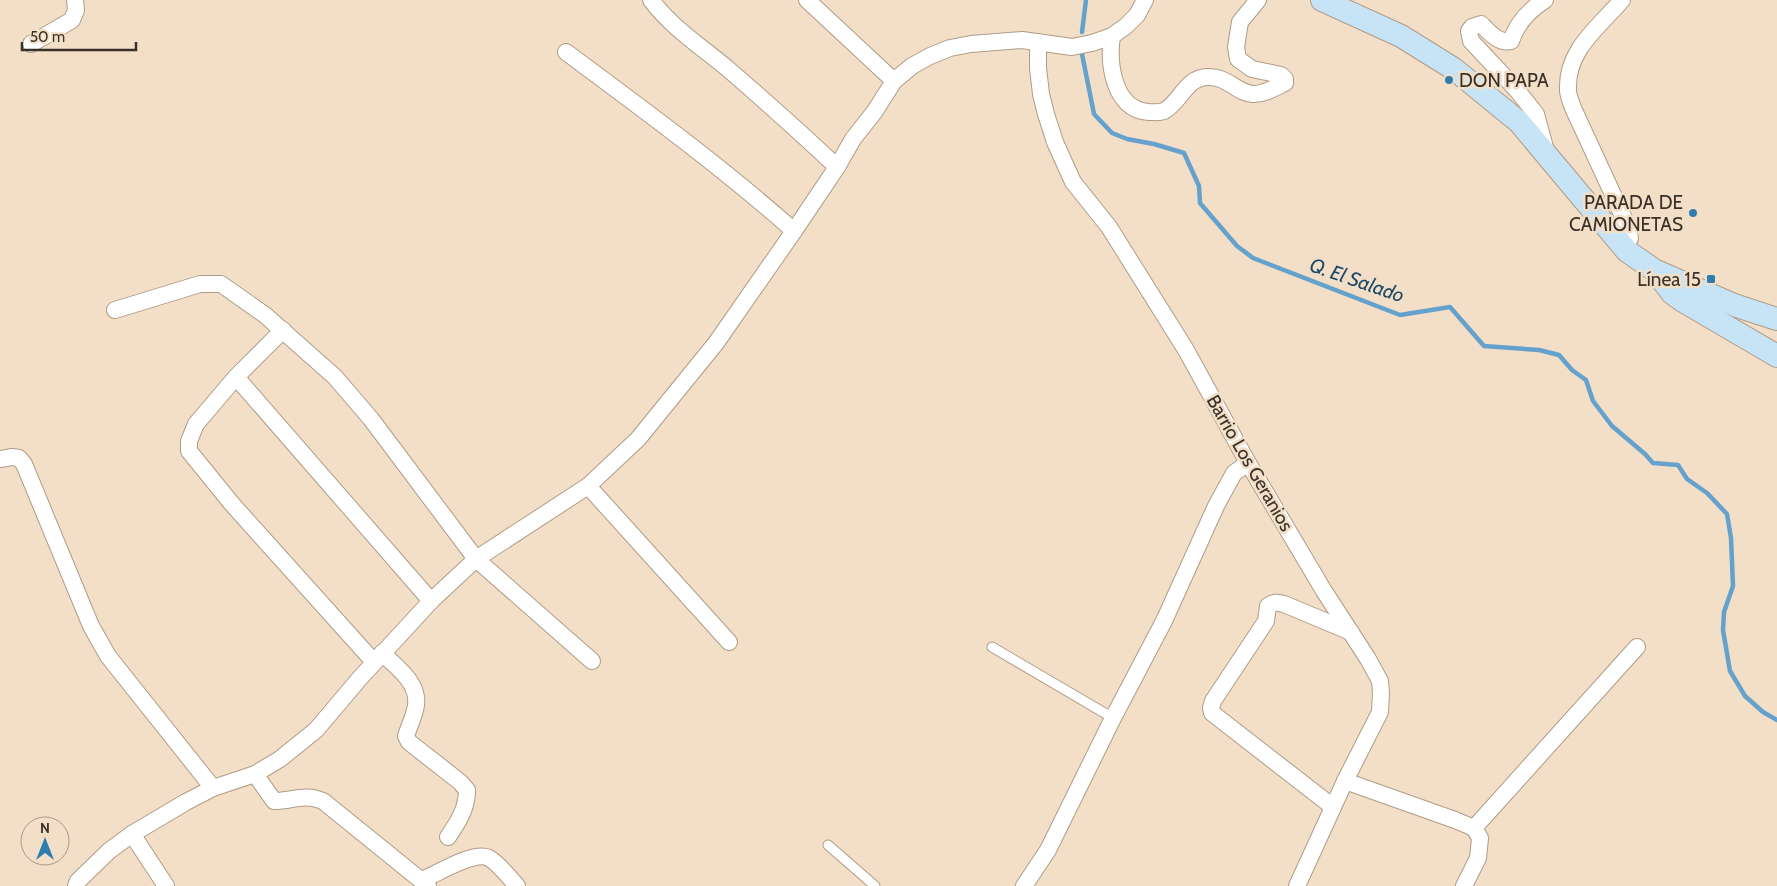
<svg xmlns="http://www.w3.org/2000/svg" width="1777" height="886" font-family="Cabin,sans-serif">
<rect width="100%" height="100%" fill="#f3dfc7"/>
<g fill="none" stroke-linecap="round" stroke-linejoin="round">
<g stroke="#64a1cc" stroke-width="4.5">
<path d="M1082,32L1086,0"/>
<path d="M1082,54L1094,114L1112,133L1127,139L1154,144L1184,153L1199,186L1200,203L1237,246L1253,258L1400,315L1450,307L1484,346L1539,350L1559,355L1572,370L1586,380L1593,401L1612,426L1645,454L1653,463L1678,465L1687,479L1707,493L1727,514L1731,538L1733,586L1724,612L1723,630L1730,671L1745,696L1763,712L1777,720"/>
</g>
<defs>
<g id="lane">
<path d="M992,647L1113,718"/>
<path d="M828,845L875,886"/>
</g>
<g id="street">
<path d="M651,0C672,28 702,47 728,69C765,101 802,134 837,167"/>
<path d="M807,0L894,81"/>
<path d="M1545,0C1529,10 1517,23 1511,41C1499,44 1489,32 1481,24L1472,27L1469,31L1471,41L1516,89L1536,114L1546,151"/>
<path d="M1622,0C1599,27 1566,50 1568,90C1568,96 1571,102 1573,108L1628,227L1630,238L1624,247"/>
<path d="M1112,36C1108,63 1113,110 1149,112C1154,112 1159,113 1164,111C1181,102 1185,78 1207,77C1228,76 1236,93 1253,94C1263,95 1276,87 1285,83V79L1281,75L1252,69L1238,59L1236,47L1240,22L1258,0"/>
<path d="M1038,42V68L1041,94L1046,114L1055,142L1073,182L1109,227L1186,350L1248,463L1324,591L1368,659L1380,681L1381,693L1380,712L1345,781L1297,886"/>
<path d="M31,44L72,20L76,10L75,0"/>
<path d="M566,52C644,110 722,167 794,231"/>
<path d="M115,310L200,284H221L265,315L335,377L371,419L476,559L592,661"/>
<path d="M283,330L236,377L196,424L189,441V451L232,504L374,662"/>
<path d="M236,377L431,601"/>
<path d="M0,459L12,457L19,458L24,464L91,626L108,656L213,788"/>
<path d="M588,486L729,642"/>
<path d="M382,653C396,667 419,682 416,705C415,715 409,726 406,736L409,742L460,782L467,790C467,809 458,822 448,837"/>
<path d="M255,774L274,801C293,801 304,793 323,801L428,886"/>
<path d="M1345,781L1455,820L1474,828L1480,838L1478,858L1464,886"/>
<path d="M1333,807L1212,713L1211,708L1213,701L1266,621L1268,606C1274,602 1277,602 1284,604L1351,632"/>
<path d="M1474,828L1637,647"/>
<path d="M132,834L166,886"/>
<path d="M422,880C437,874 474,850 489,858C498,863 510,878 517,886"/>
<path d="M76,886L78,881L109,851L132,834L186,802L213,788L255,774L280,759L316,730L360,678L431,601L476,559L588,486L638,439L716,343L794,231L837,167L853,139L875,111L894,81L912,66L930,56L950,48L971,44L1022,40L1072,47L1092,43L1112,36L1126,26L1137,15L1145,0"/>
<path d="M1024,886L1048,850L1113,718L1164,621L1216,506L1234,473L1248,463"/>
</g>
<g id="secondary">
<path d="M1322,0L1401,36L1454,69L1519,122L1627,251L1654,270L1734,305L1777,319"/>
<path d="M1659,276L1672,293L1683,301L1777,356"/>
</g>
</defs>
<use href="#lane" stroke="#af9c85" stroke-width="11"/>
<use href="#street" stroke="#af9c85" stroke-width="18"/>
<use href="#secondary" stroke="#af9c85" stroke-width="24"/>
<use href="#lane" stroke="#fff" stroke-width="9"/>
<use href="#street" stroke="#fff" stroke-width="16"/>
<use href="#secondary" stroke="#c7e4f7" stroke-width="22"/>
</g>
<g fill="#2e7daf" stroke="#f3dfc7" stroke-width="2">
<circle cx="1449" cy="80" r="5"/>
<circle cx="1693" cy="213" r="5"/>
<rect x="1706" y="274" width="10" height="10" rx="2.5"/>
</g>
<g text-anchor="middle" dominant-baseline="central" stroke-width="5" stroke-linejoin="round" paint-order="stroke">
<g font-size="19" fill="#393128" stroke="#f3dfc7" text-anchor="end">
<text x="1459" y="80" text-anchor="start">DON PAPA</text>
<text x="1683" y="202">PARADA DE<tspan x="1683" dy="22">CAMIONETAS</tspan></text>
<text x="1701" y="279">Línea 15</text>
</g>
<g font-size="19" fill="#393128" stroke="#f3dfc7">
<text transform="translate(1250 463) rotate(60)">Barrio Los Geranios</text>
</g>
<g font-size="20" font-style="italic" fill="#1c4b69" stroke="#f3dfc7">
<text transform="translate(1357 280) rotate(19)">Q. El Salado</text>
</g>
</g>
<g transform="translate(45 841)"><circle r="24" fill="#f3dfc7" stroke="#a99987"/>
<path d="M0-4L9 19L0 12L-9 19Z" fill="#2e7daf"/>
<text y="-8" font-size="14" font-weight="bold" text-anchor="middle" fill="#393128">N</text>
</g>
<path d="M22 42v8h114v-8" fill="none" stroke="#393128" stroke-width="2.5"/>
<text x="30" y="42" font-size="15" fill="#393128" stroke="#f3dfc7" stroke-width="4" paint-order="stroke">50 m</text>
</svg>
